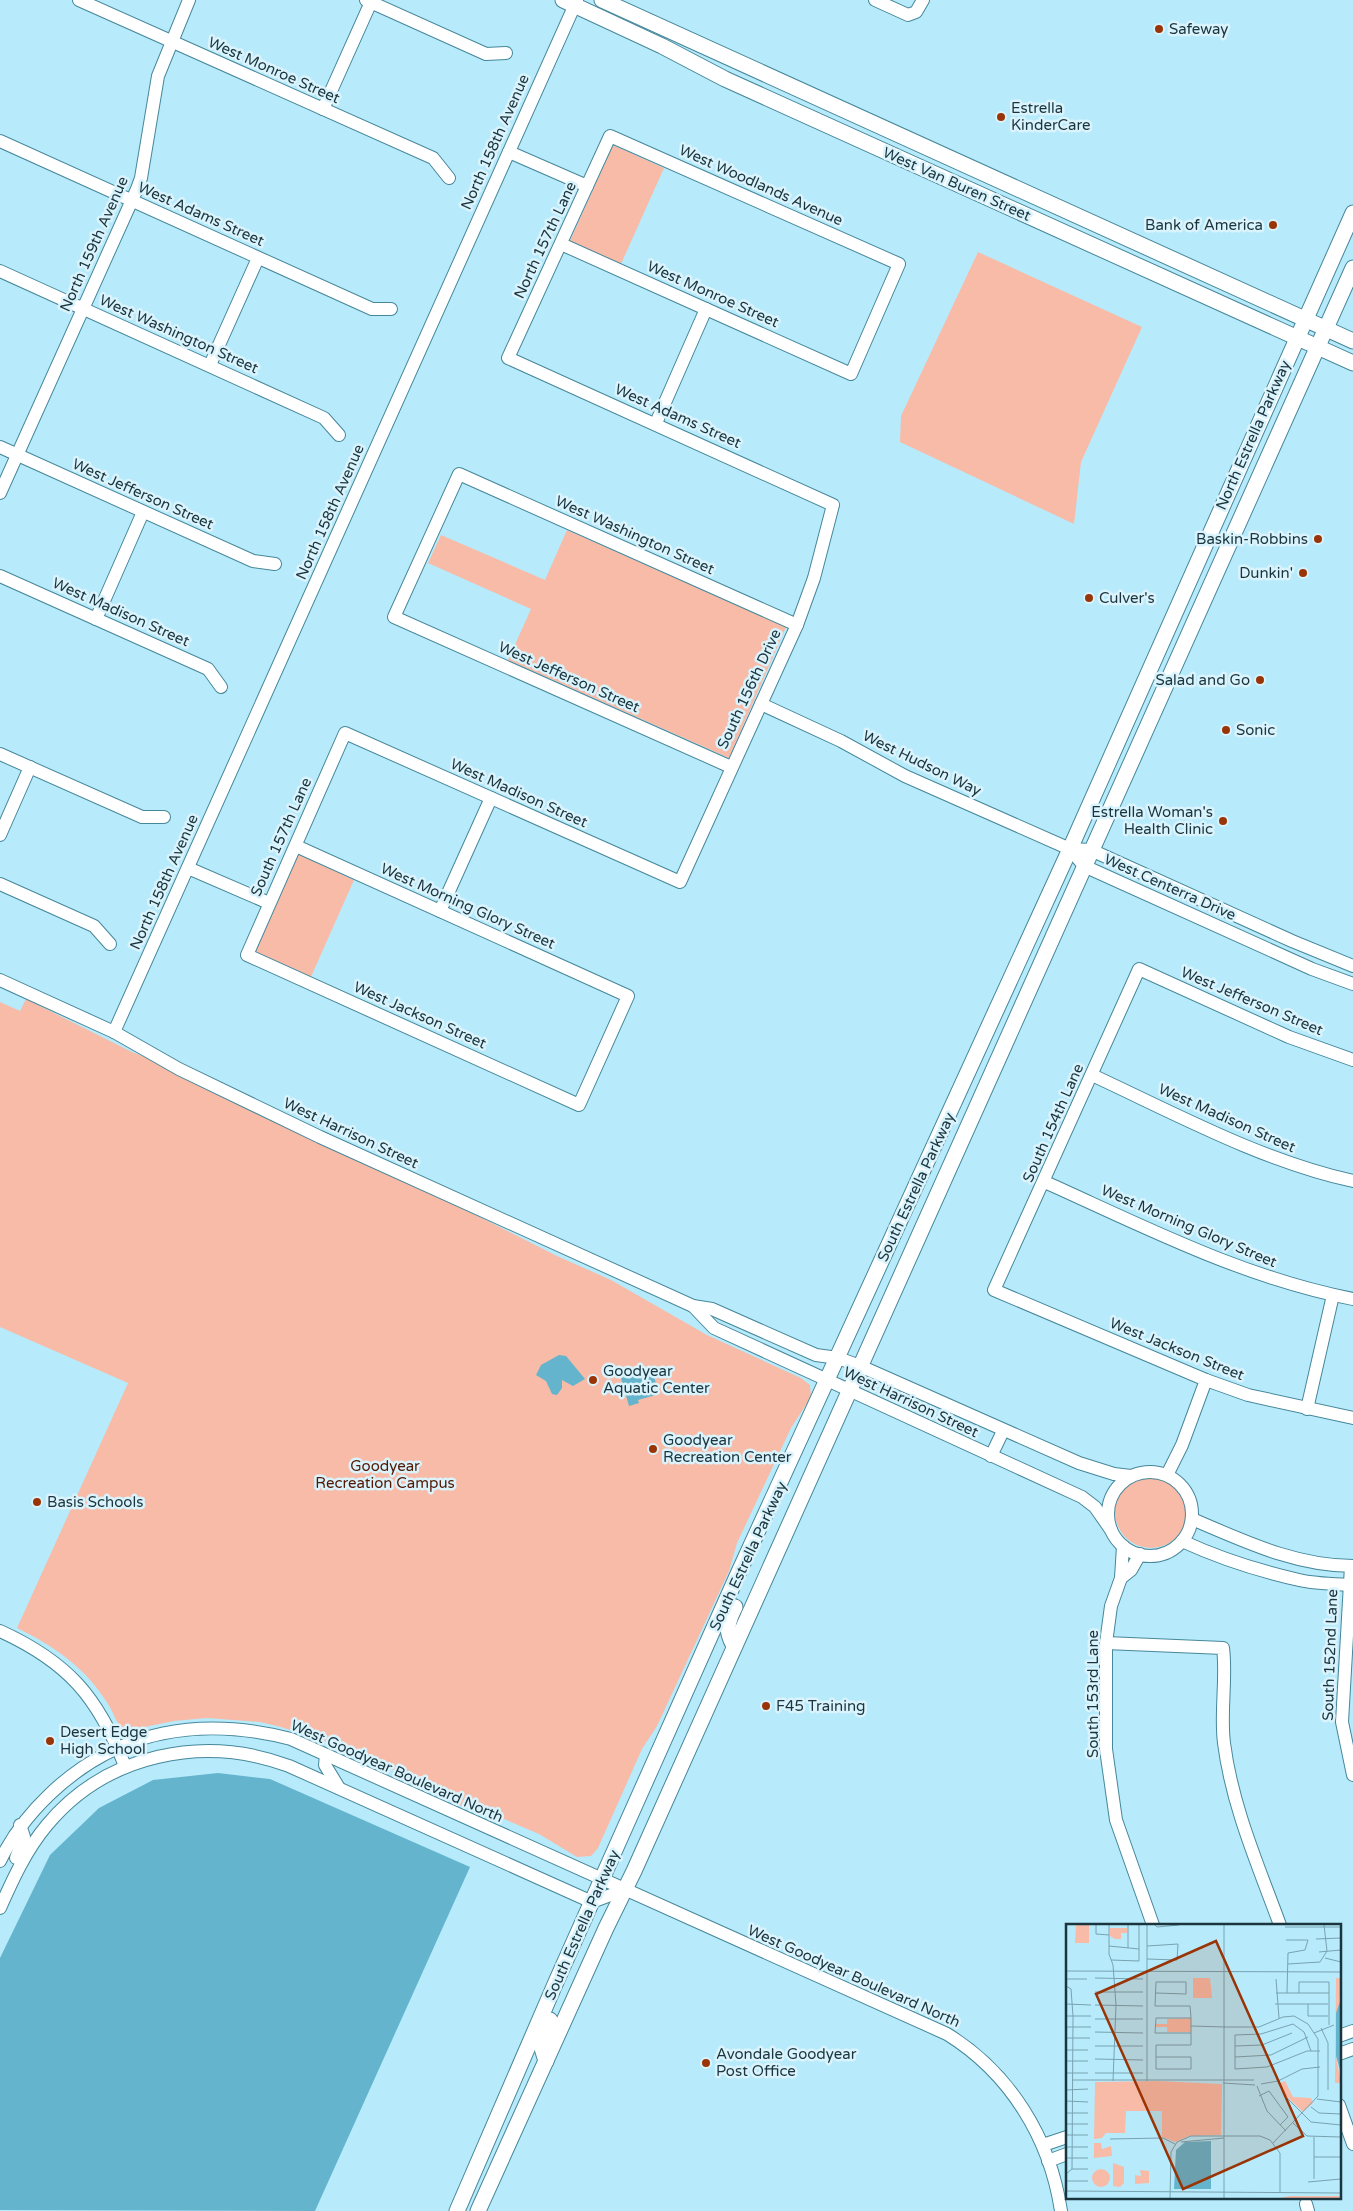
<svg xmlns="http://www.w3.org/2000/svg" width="1353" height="2211" font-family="'Varela Round',sans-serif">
<rect width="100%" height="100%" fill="#b7ebfc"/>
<g fill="#f7bba7">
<path d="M613,145L664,168L621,264L569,243Z"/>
<path d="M978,252L1142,327L1081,462L1074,524L900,442L901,416Z"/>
<path d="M567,530L786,627L729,758L508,660L531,609L428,563L441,535L545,580Z"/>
<path d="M298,854L354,880L310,979L253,954Z"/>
<path d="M26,999L132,1052L203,1080L341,1147L557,1256L611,1280L707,1335L801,1378L810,1385L811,1397L791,1428L737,1543L729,1571L657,1726L642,1749L598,1848L591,1856L577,1857L539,1834L490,1813L458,1805L414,1779L350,1750L281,1727L260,1722L207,1718L174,1721L125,1731L121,1728C116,1721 113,1712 108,1704C86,1668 54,1646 17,1628L128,1383L0,1327V1002L20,1011Z"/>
<circle cx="1151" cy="1512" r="36"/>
</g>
<g fill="#63b4cc">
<path d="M559,1355L566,1356L585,1379L573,1386L562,1380V1388L557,1395L552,1394L546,1381L536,1375L541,1365Z"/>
<path d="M652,1369L659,1394L638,1400L639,1403L629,1406L621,1378Z"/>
<path d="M218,1773L270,1779L470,1867L315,2211L0,2210V1958L50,1855L99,1808L153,1780Z"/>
</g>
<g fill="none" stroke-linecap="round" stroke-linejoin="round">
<defs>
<g id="minor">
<path d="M79,0L433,158L449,178"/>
<path d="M366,0L486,54L506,53"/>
<path d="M875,0L908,15L916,12L923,0"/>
<path d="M323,109L371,2"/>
<path d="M0,141L372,309H391"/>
<path d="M509,152L587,186"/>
<path d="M0,271L324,418L339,435"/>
<path d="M210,365L258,258"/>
<path d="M656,423L706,309"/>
<path d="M0,447L253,561L275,564"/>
<path d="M0,493L137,189L141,178L158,76L189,0"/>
<path d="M0,576L208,669L221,687"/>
<path d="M96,619L143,512"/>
<path d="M761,704L841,741L905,776L1070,849L1091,850L1292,941L1353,966"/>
<path d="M0,754L142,817H164"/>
<path d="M731,767L394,617L459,474L797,625"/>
<path d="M0,835L30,767"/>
<path d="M296,846L628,996L579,1105L247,955L345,733L680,882L797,625L814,578L833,505L508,358L610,136L899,264L851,374L561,244"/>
<path d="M1070,849L1084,866L1312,969L1353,984"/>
<path d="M188,868L269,903"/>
<path d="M0,884L94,926L110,944"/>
<path d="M440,911L491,798"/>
<path d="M0,980L114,1032L179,1069L320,1137L693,1306L712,1309L816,1355L838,1358L860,1366L1079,1463L1114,1474L1131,1476"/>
<path d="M114,1032L577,0"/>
<path d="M1353,1060L1289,1037L1139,969L994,1290L1206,1380L1248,1395L1353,1418"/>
<path d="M1092,1075C1176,1114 1262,1161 1353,1181"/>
<path d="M1045,1182C1145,1227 1244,1278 1353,1299"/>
<path d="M693,1306L714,1328L1082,1497L1095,1507L1111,1530"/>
<path d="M1307,1409L1333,1295"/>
<path d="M991,1456L1003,1431"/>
<circle cx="1150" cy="1514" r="42"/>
<path d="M1167,1475L1182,1445L1206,1380"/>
<path d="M1192,1519C1244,1541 1295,1566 1353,1566"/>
<path d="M1182,1541C1219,1558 1259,1571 1299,1580C1316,1584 1335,1584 1353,1585"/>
<path d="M1123,1546L1121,1578L1111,1606L1106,1643V1749L1116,1820L1153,1925"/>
<path d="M1351,1566L1342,1722L1353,1775"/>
<path d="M1121,1578L1131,1570L1140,1554"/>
<path d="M0,1631C68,1662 98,1697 125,1766"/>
<path d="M1106,1643L1223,1648C1227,1679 1220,1711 1224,1743C1232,1806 1258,1865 1280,1925"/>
<path d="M326,1755L325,1765L339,1788"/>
<path d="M16,1858L24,1837L20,1825"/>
<path d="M0,1861C13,1834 29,1814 50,1794C118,1729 202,1716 291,1739L947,2034C1010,2073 1050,2138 1061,2211"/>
<path d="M0,1908C13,1879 26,1850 47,1825C106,1754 203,1734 289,1766L592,1902L624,1890"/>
<path d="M1339,2036L1353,2031"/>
<path d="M1339,2054L1353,2049"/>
<path d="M1339,2105L1353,2144"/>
<path d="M1043,2145L1067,2137"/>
<path d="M1048,2161L1067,2154"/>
<path d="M1306,2204L1308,2211"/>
</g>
<g id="major">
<path d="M563,0L662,46L725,79L1353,363"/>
<path d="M602,0L1353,341"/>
<path d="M734,1646C725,1630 727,1623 735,1607"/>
<path d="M546,2061L541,2045L550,2020"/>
<path d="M457,2211L556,1982L738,1574L1070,849L1353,213"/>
<path d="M478,2211L606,1928L634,1871L1353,268"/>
</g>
</defs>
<use href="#minor" stroke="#46879a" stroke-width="14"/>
<use href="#major" stroke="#46879a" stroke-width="17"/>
<use href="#minor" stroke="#fff" stroke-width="12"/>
<use href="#major" stroke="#fff" stroke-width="15"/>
</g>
<g fill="#993406" stroke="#daf3fc" stroke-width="2">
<circle cx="1159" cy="29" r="5"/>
<circle cx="1001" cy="117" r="5"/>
<circle cx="1273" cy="225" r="5"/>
<circle cx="1318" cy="539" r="5"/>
<circle cx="1303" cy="573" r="5"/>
<circle cx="1089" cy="598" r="5"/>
<circle cx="1260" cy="680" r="5"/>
<circle cx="1226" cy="730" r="5"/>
<circle cx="1223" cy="821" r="5"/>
<circle cx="593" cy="1380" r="5"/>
<circle cx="653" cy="1449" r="5"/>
<circle cx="37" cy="1502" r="5"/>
<circle cx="766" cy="1706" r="5"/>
<circle cx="50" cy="1741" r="5"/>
<circle cx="706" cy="2063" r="5"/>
</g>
<g text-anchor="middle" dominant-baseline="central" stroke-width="5" stroke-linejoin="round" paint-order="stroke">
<g font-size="15" fill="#1a353d" stroke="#daf3fc" text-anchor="start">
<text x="1169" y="29">Safeway</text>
<text x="1011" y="108">Estrella<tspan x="1011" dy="17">KinderCare</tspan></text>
<text x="1263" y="225" text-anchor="end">Bank of America</text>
<text x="1308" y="539" text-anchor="end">Baskin-Robbins</text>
<text x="1293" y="573" text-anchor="end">Dunkin'</text>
<text x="1099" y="598">Culver's</text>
<text x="1250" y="680" text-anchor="end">Salad and Go</text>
<text x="1236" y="730">Sonic</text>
<text x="1213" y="812" text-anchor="end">Estrella Woman's<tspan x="1213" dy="17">Health Clinic</tspan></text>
<text x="603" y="1371">Goodyear<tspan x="603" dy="17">Aquatic Center</tspan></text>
<text x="663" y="1440">Goodyear<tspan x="663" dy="17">Recreation Center</tspan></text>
<text x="47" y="1502">Basis Schools</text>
<text x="776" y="1706">F45 Training</text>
<text x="60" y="1732">Desert Edge<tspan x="60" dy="17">High School</tspan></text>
<text x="716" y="2054">Avondale Goodyear<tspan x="716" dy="17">Post Office</tspan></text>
</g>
<g font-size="15" fill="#1a353d" stroke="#daf3fc">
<text transform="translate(274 70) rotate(24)">West Monroe Street</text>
<text transform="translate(495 142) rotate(-66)">North 158th Avenue</text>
<text transform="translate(957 184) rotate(24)">West Van Buren Street</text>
<text transform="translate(761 185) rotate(24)">West Woodlands Avenue</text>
<text transform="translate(201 214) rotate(24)">West Adams Street</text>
<text transform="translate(545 240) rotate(-65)">North 157th Lane</text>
<text transform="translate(94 244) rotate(-66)">North 159th Avenue</text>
<text transform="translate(713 294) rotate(24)">West Monroe Street</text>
<text transform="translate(179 334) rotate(24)">West Washington Street</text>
<text transform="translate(678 416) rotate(24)">West Adams Street</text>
<text transform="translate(1253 435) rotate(-66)">North Estrella Parkway</text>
<text transform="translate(143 494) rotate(24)">West Jefferson Street</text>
<text transform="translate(330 512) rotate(-66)">North 158th Avenue</text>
<text transform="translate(635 535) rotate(24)">West Washington Street</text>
<text transform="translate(121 612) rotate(24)">West Madison Street</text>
<text transform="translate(569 677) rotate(24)">West Jefferson Street</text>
<text transform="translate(749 689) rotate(-65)">South 156th Drive</text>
<text transform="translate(922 763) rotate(26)">West Hudson Way</text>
<text transform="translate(519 793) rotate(24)">West Madison Street</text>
<text transform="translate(281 837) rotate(-66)">South 157th Lane</text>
<text transform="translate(164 882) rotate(-66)">North 158th Avenue</text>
<text transform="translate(1170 887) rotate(24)">West Centerra Drive</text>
<text transform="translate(468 906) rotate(24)">West Morning Glory Street</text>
<text transform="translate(1252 1001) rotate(23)">West Jefferson Street</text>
<text transform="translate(420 1015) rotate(24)">West Jackson Street</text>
<text transform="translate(1227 1118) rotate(24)">West Madison Street</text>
<text transform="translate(1053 1123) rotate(-66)">South 154th Lane</text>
<text transform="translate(351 1133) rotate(25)">West Harrison Street</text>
<text transform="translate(916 1187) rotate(-65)">South Estrella Parkway</text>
<text transform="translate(1189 1226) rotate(23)">West Morning Glory Street</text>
<text transform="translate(1177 1349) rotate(22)">West Jackson Street</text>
<text transform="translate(911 1402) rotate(25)">West Harrison Street</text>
<text transform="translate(748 1556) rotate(-65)">South Estrella Parkway</text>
<text transform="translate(1330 1655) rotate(-88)">South 152nd Lane</text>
<text transform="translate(1093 1694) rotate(-90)">South 153rd Lane</text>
<text transform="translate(397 1771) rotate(24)">West Goodyear Boulevard North</text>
<text transform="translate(582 1925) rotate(-66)">South Estrella Parkway</text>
<text transform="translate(854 1976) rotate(24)">West Goodyear Boulevard North</text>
</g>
<g font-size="15" fill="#531801" stroke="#daf3fc">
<text x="385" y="1466">Goodyear<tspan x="385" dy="17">Recreation Campus</tspan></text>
</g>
</g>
<g transform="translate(1066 1924)">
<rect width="275" height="275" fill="#b7ebfc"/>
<path d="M10,1H23V19H9ZM44,4H61V9H55V15H49L44,12ZM127,54H144L146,74H127ZM270,54H275L270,132L275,159H269ZM125,94V108H101V103H90V100H101V95ZM91,157L156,160L155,211L123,212L109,218L96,213V187H60L59,209H40L36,214L28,215L29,158ZM219,157L227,173L245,174L247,179L237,188L219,171L214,159ZM28,219H35L36,225L45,222L46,232L28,234ZM47,239L58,243V259L54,263L47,262ZM26 254a9 9 0 1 1 18 0a9 9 0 1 1-18 0ZM74,246L83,247V259L69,260V251L75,252ZM224,272H275V274H214Z" fill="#f7bba7"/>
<path d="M275,75V149L270,132V89ZM145,217V265H108L110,226L119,218Z" fill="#63b4cc"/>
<path fill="none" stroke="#78a2b0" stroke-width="1" d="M30,1V10L43,11M43,1V30L47,41L50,81L47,157M62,1V24M89,1L91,3L113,1M219,3H275M250,15L275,14M220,16H242L239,26L222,29L221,69M43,22L73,25M81,22L112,20L111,36L81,35M253,28L275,26M259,34L275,38M45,36L73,37V1M254,38L261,27L258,1M222,40L254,38M0,47L275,48M29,54L77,55M0,55H21M210,55L213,94M0,62L5,65L7,92L6,245L0,250M29,68H77M90,69L120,70V58H90L89,82H124L125,94V121H90V145H125V133H90M210,69H263M233,69V58H263V101M0,80L25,81M209,80H262M242,80V92H262M29,81L77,82M0,92H25M29,95H77M125,102L159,103M0,103H25M158,103H193L217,93L228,92L242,100L252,115V172L207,219M255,104L262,119V166M29,108L77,109M125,109H89L90,94H125M248,109L268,101M0,114H24M29,122H77M169,122L196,121L226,109M0,126H22M245,127L238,108L227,100L195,110L169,111V145L201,143L241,127H254M169,133L205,131L242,113M29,135L77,136M0,137H22M0,149H22M29,149H77M211,155L219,172L245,198L275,201M6,156H188M81,157V1M157,159L189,161M195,160L212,157L236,145L254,143M191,162L201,187L220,207M0,166L22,165M193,172L203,167L222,193L214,201M251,175L275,178M0,177L22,178M245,183L253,189L275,190M0,189H22M227,199L241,212L275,213M0,200H22M0,211H22M248,213V255M44,215L97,214L109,220M115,218L158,214M0,223H22M248,233H275M0,234H22M6,245H22M0,257H22M242,258L275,255M0,267L275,269M104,274L105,228L111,218L125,212H194L204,216L214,229V269M158,274V1"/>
<path fill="#993406" fill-opacity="0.15" stroke="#993406" stroke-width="2.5" d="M150,17L237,212L117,265L30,70Z"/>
<rect width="275" height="275" fill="none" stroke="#1a353d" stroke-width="2.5"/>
</g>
</svg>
